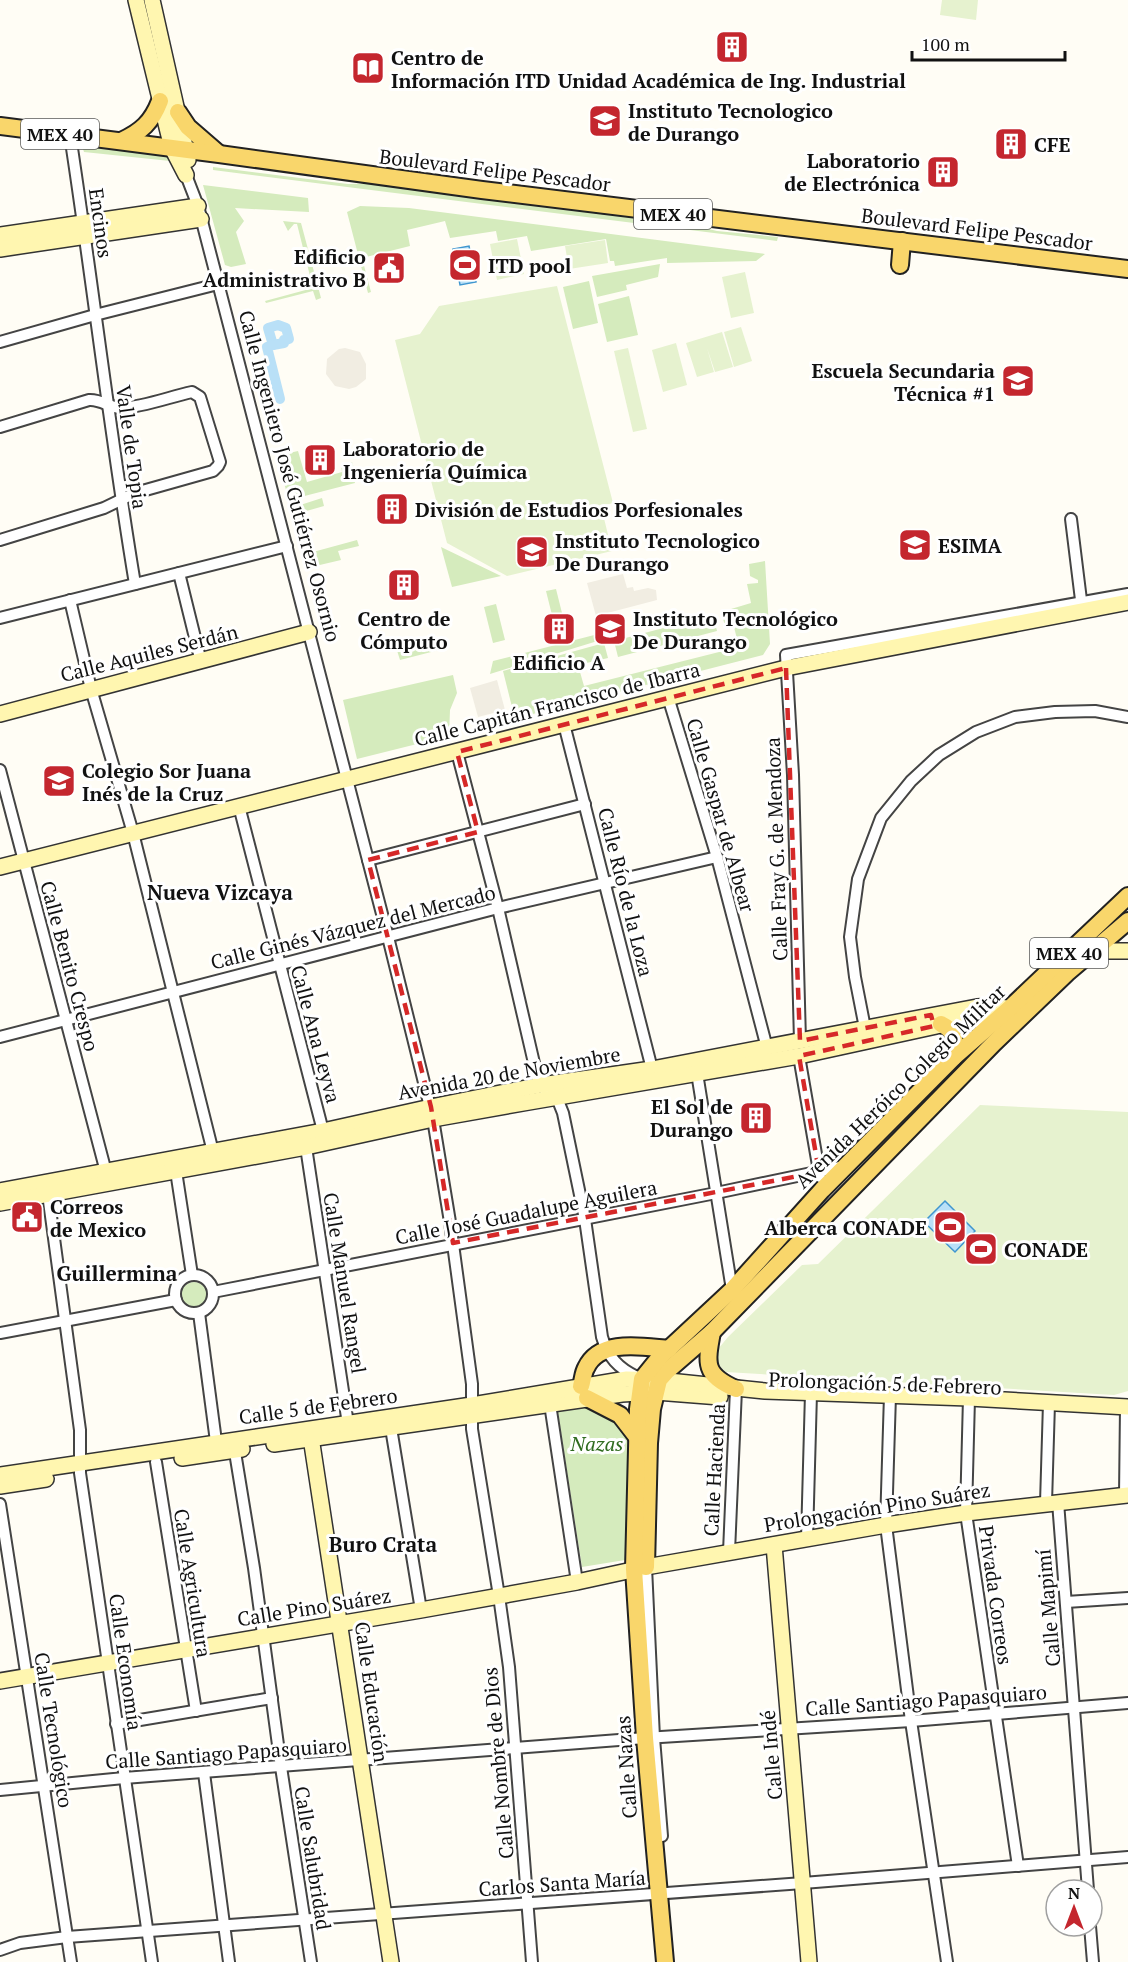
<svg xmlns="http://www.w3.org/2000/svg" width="1128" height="1962" font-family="'PT Serif',serif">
<rect width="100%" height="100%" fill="#fffdf5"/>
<g fill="#d5ebbd">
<path d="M82,146L169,156L170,161L84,152Z"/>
<path d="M213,167L348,184L389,183L680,222L717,231L778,237L777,241L213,170Z"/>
<path d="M203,185L308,198L309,212L235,208L244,221L236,232L246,264L231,267L225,265Z"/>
<path d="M360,206L409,208L765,254L756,261L667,263V258L615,266L614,261H610L606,239L531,251L527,236L498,241L496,231L450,238L445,221L407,230L410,246L362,258L371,292L368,293L347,212Z"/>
<path d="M283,221L301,223L321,298L316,300L313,291L266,303L265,301L313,288L297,224H294L288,231Z"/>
<path d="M660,264L658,277L626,285L627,290L597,297L592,276Z"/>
<path d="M589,281L598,323L573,329L563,287Z"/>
<path d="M629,296L638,335L607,342L598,304Z"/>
<path d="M298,451L307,482L342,472L341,465L352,462L357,478L354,479L355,483L289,500L276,456Z"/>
<path d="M322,498L324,506L303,512L313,552L357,540L359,546L338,551L341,560L307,568L291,508Z"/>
<path d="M441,547L501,576L452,587Z"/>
<path d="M765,561L770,644L763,655L521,717L514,715L503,671L604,643L608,658L578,665L584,686L739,647L734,627L726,629L721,612L751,603L747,584L758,583V580L750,576L749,564Z"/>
<path d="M556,589L565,625L555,627L546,591Z"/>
<path d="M496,604L505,640L493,643L484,607Z"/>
<path d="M713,615L717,631L618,657L614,641Z"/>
<path d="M602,633L604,639L490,674L493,661Z"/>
<path d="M409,637L412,647L437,642L439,650L400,660L394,641Z"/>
<path d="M453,675L457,693L450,710L449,736L357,759L343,700Z"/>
<circle cx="194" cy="1295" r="13"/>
<path d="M596,1405L629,1431L628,1547L625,1560L582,1567L557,1407Z"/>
</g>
<g fill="#e6f2cf">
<path d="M942,0H978L976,20L940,15Z"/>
<path d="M517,239L524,274L497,280L490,244Z"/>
<path d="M605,240L608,263L569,269L565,246Z"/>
<path d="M745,272L754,313L731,318L722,277Z"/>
<path d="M557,286L613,503L601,506L612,551L507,576L447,543L395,340L420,334L439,306Z"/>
<path d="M741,327L752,361L734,367L724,332Z"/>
<path d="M722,332L733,367L715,372L707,348L714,372L697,377L686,343Z"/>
<path d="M676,343L687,385L663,392L652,350Z"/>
<path d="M628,348L647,429L633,432L614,351Z"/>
<path d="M980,1105L1128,1112V1391L1114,1395L726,1372C718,1366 717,1362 714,1354L728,1337L802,1265L818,1264Z"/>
</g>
<g fill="#f1ede2">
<path d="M345,348L360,352L366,364V379L356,387L349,389L335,386L326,374L327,359L339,349Z"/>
<path d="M623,574L627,588L633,587L634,591L648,588L656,590L657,600L596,616L587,583Z"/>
<path d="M497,680L505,710L478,717L470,688Z"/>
</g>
<g fill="#b9e0f7" stroke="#3f96cf" stroke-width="1.5">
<path d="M469,246L476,282L460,285L453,249Z"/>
<path d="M945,1201L975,1231L955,1252L924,1222Z"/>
</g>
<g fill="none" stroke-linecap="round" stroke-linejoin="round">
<g stroke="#b9e0f7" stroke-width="10">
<path d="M278,325L286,328L289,339L284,340V343L273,345L268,328Z"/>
<path d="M273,345L267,347L280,399"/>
</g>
<defs>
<g id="street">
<path d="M70,135C93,285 110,435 135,584"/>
<path d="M186,175L198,206L388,937L433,1119L450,1222L472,1384V1429L499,1596L509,1667L532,1962"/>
<path d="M0,342L95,315L218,284"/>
<path d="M0,427L89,400C101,399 110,408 121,408C144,407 169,397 192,392L200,397L220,462L218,466L213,471L135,493L104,508L0,540"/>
<path d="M1071,519L1082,608"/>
<path d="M179,573L201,662"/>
<path d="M70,600L91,689L133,833L213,1152"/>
<path d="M0,618L287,546"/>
<path d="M668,697L717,857L767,1048"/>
<path d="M564,724L652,1069"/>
<path d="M457,752L498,908L537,1076L544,1089L557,1098L563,1113L585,1219L602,1337C608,1357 618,1368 637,1377"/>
<path d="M0,770L106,1172"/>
<path d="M239,806L323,1131"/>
<path d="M368,860L585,804"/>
<path d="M865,1028L855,977L850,937L858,879L881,818L911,781L939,755L976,732L1015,717L1055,712L1095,711L1128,717"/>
<path d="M0,1037L498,908L717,857"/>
<path d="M800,1041L793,775L786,655L1128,594"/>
<path d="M799,1056L820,1177"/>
<path d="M697,1073L732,1290"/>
<path d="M306,1147L348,1424"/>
<path d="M176,1171L192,1275"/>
<path d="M48,1194L80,1430V1473L152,1962"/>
<circle cx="194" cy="1294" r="19"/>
<path d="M213,1292L716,1193L845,1166"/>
<path d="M199,1313L217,1449"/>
<path d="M0,1333L176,1300"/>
<path d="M890,1395L886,1525L911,1721L947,1962"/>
<path d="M969,1398L966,1513L1018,1866"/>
<path d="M550,1404L577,1582"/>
<path d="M391,1428L421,1610"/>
<path d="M234,1446L254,1568L281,1767L311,1962"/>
<path d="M156,1462L196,1711"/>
<path d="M1125,1495L1126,1407"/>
<path d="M1058,1502L1088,1890"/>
<path d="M1046,1503L1049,1403"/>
<path d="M0,1504L71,1962"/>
<path d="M807,1539L811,1393"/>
<path d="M729,1552L736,1389"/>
<path d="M646,1567L654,1738L662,1836"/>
<path d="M1066,1602L1128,1598"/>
<path d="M116,1724L272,1698"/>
<path d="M204,1773L229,1962"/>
<path d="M0,1790L124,1778L645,1738L911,1721L1128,1703"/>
<path d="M1090,1926L1093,1962"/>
<path d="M0,1950L20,1943L67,1937L803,1883L1128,1857"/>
</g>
<g id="secondary">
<path d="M136,0L172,148L186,175"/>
<path d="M152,0L188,160"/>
<path d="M0,235L198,206"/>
<path d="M0,249L201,219"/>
<path d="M0,714L309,632"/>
<path d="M0,867L786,668L1128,602"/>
<path d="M1088,951H1128"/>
<path d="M0,1191L323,1131L431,1107L541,1085L652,1069L977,1007L994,1006L1017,1010"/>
<path d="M0,1203L306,1147L433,1119L529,1102L799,1056L964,1020L1003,1018"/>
<path d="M310,1431L391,1962"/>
<path d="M274,1444L622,1394L656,1392L720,1397"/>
<path d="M182,1458L242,1449"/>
<path d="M0,1475L472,1405L627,1379L659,1380L765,1391L969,1398L1128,1407"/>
<path d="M0,1486L46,1479"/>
<path d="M774,1545L809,1962"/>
<path d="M0,1681L421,1610L577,1582L646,1567L886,1525L966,1513L1128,1495"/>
</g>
<g id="primary">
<path d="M178,112L188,127L218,153"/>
<path d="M0,126L219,154L482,190L1128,269"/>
<path d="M121,141C141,132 152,122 160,101"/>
<path d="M900,265L902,241"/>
<path d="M941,1024C956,1031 956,1042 954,1057"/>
<path d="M712,1332C706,1364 704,1375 736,1389"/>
<path d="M581,1386C583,1380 583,1373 586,1368C600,1338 643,1347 669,1349"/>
<path d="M587,1398L620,1415L637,1437"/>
<path d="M646,1567L649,1443L652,1409L659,1380L667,1371L712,1332L994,1043L1067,973L1128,921"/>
<path d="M665,1962L645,1738L634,1569L638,1409L642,1379L659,1358L732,1290L822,1190L954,1057L1010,1008L1128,896"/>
</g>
</defs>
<use href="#street" stroke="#444" stroke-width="14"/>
<use href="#secondary" stroke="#333" stroke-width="18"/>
<use href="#primary" stroke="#222" stroke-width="20"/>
<use href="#street" stroke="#fff" stroke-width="10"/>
<use href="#secondary" stroke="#fff6b0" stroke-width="15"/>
<use href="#primary" stroke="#f9d66b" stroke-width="16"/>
</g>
<path fill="none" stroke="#d62828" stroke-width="4.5" stroke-dasharray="12 8" stroke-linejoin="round" d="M786,668L800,1041L931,1015L934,1026L799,1056L819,1172L453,1243L431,1107L368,860L478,832L457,752Z"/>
<defs>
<symbol id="building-square" viewBox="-11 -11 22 22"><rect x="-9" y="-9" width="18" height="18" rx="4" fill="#c4262e" stroke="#fff"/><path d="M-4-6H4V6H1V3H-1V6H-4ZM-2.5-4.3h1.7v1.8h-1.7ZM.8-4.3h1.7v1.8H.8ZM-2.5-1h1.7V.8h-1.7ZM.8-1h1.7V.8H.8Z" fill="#fff"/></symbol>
<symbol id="library-square" viewBox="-11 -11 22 22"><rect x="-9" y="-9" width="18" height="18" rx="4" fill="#c4262e" stroke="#fff"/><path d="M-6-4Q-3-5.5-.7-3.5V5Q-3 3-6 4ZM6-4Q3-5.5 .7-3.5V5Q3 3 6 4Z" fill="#fff"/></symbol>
<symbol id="university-square" viewBox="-11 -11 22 22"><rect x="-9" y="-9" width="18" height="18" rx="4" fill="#c4262e" stroke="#fff"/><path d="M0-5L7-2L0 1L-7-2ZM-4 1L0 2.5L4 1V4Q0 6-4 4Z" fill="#fff"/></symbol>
<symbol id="stadium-square" viewBox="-11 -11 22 22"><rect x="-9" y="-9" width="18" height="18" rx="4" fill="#c4262e" stroke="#fff"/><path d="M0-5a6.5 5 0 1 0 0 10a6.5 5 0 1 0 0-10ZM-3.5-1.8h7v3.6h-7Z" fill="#fff"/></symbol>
<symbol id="civic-square" viewBox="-11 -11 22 22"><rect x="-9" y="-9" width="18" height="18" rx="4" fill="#c4262e" stroke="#fff"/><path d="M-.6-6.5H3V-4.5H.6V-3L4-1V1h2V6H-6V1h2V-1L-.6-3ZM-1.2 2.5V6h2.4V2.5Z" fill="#fff"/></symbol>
<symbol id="school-square" viewBox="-11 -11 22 22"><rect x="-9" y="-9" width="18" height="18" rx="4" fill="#c4262e" stroke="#fff"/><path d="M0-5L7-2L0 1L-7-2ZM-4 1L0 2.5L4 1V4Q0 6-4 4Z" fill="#fff"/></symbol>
</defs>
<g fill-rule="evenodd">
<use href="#building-square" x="713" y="28" width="38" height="38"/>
<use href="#library-square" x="349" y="49" width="38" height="38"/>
<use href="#university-square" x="586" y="102" width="38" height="38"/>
<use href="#building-square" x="992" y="125" width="38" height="38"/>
<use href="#building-square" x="924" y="153" width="38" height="38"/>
<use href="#stadium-square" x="446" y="246" width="38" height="38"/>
<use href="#civic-square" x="370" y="249" width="38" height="38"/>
<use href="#school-square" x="999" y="362" width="38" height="38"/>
<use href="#building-square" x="301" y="441" width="38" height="38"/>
<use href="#building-square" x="373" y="490" width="38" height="38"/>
<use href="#school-square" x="896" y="526" width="38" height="38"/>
<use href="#university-square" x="513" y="533" width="38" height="38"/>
<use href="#building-square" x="385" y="566" width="38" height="38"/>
<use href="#building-square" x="540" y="610" width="38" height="38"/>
<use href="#school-square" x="591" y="610" width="38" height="38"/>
<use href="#school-square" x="40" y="762" width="38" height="38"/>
<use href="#building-square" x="737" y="1099" width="38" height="38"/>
<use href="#civic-square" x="8" y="1198" width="38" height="38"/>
<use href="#stadium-square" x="931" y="1208" width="38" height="38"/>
<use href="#stadium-square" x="962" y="1230" width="38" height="38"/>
</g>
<g text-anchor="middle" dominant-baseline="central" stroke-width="6" stroke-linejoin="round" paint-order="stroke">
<g fill="#fff" stroke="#585858" stroke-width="1.5">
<rect x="21" y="119" width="78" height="30" rx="4.5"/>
<rect x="634" y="199" width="78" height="30" rx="4.5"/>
<rect x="1030" y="938" width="78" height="30" rx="4.5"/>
</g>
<g font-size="18" font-weight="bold" fill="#111">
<text x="60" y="134">MEX 40</text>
<text x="673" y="214">MEX 40</text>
<text x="1069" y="953">MEX 40</text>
</g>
<g font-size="20" font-weight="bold" fill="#111" stroke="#fff" text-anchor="start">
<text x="391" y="57">Centro de<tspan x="391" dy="23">Información ITD</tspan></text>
<text x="732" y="80" text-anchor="middle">Unidad Académica de Ing. Industrial</text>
<text x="628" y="110">Instituto Tecnologico<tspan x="628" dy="23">de Durango</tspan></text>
<text x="1034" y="144">CFE</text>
<text x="920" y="160" text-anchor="end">Laboratorio<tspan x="920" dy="23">de Electrónica</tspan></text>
<text x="366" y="256" text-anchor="end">Edificio<tspan x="366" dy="23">Administrativo B</tspan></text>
<text x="488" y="265">ITD pool</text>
<text x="995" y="370" text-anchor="end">Escuela Secundaria<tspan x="995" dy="23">Técnica #1</tspan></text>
<text x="343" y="448">Laboratorio de<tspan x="343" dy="23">Ingeniería Química</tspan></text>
<text x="415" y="509">División de Estudios Porfesionales</text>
<text x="555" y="540">Instituto Tecnologico<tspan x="555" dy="23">De Durango</tspan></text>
<text x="938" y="545">ESIMA</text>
<text x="404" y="618" text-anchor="middle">Centro de<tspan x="404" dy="23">Cómputo</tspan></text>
<text x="633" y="618">Instituto Tecnológico<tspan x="633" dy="23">De Durango</tspan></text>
<text x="559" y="662" text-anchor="middle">Edificio A</text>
<text x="82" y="770">Colegio Sor Juana<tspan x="82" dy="23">Inés de la Cruz</tspan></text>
<text x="733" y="1106" text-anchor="end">El Sol de<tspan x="733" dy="23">Durango</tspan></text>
<text x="50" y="1206">Correos<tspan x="50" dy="23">de Mexico</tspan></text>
<text x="927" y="1227" text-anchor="end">Alberca CONADE</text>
<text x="1004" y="1249">CONADE</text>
</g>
<g font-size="20" fill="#111" stroke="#fff">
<text transform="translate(495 170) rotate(7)">Boulevard Felipe Pescador</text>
<text transform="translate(101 223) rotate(82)">Encinos</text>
<text transform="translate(977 229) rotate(7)">Boulevard Felipe Pescador</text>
<text transform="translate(132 447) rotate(82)">Valle de Topia</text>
<text transform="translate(290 476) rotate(75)">Calle Ingeniero José Gutiérrez Osornio</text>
<text transform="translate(149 653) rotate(-14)">Calle Aquiles Serdán</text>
<text transform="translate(557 704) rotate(-14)">Calle Capitán Francisco de Ibarra</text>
<text transform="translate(721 815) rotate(74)">Calle Gaspar de Albear</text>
<text transform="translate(776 849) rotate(-92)">Calle Fray G. de Mendoza</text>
<text transform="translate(626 892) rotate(76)">Calle Río de la Loza</text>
<text transform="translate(353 927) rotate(-14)">Calle Ginés Vázquez del Mercado</text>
<text transform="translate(70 966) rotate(75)">Calle Benito Crespo</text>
<text transform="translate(316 1034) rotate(75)">Calle Ana Leyva</text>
<text transform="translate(509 1073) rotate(-10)">Avenida 20 de Noviembre</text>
<text transform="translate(900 1086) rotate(-44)">Avenida Heróico Colegio Militar</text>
<text transform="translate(526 1212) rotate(-11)">Calle José Guadalupe Aguilera</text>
<text transform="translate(345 1283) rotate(81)">Calle Manuel Rangel</text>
<text transform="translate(885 1383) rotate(2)">Prolongación 5 de Febrero</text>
<text transform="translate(318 1406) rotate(-8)">Calle 5 de Febrero</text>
<text transform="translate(714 1470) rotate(-87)">Calle Hacienda</text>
<text transform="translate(877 1507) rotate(-9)">Prolongación Pino Suárez</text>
<text transform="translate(193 1583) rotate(81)">Calle Agricultura</text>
<text transform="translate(996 1595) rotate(82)">Privada Correos</text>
<text transform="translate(314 1607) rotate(-9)">Calle Pino Suárez</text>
<text transform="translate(1048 1608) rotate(-95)">Calle Mapimí</text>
<text transform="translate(126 1662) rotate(82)">Calle Economía</text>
<text transform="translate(372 1692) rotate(82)">Calle Educación</text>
<text transform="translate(926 1700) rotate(-4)">Calle Santiago Papasquiaro</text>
<text transform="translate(54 1730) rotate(81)">Calle Tecnológico</text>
<text transform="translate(226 1753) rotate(-4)">Calle Santiago Papasquiaro</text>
<text transform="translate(771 1755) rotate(-95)">Calle Indé</text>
<text transform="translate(498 1763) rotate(-95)">Calle Nombre de Dios</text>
<text transform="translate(626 1767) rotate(-94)">Calle Nazas</text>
<text transform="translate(313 1858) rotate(81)">Calle Salubridad</text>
<text transform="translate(562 1883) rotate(-4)">Carlos Santa María</text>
</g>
<g font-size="20" font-style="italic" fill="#2f6b1f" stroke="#fff">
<text x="597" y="1443">Nazas</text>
</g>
<g font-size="21" font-weight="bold" fill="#111" stroke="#fff">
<text x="220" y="892">Nueva Vizcaya</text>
<text x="117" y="1273">Guillermina</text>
<text x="383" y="1544">Buro Crata</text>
</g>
</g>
<g transform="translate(1074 1908)"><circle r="28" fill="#ffffff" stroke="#a0a0a0" stroke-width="1.5"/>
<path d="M0-4.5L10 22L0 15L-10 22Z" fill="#c4262e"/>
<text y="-9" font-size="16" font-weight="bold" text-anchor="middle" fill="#111111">N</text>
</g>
<path d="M912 51v9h153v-9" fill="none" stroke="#111111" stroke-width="3"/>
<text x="921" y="51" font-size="18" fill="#111111" stroke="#ffffff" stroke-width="4.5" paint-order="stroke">100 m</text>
</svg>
